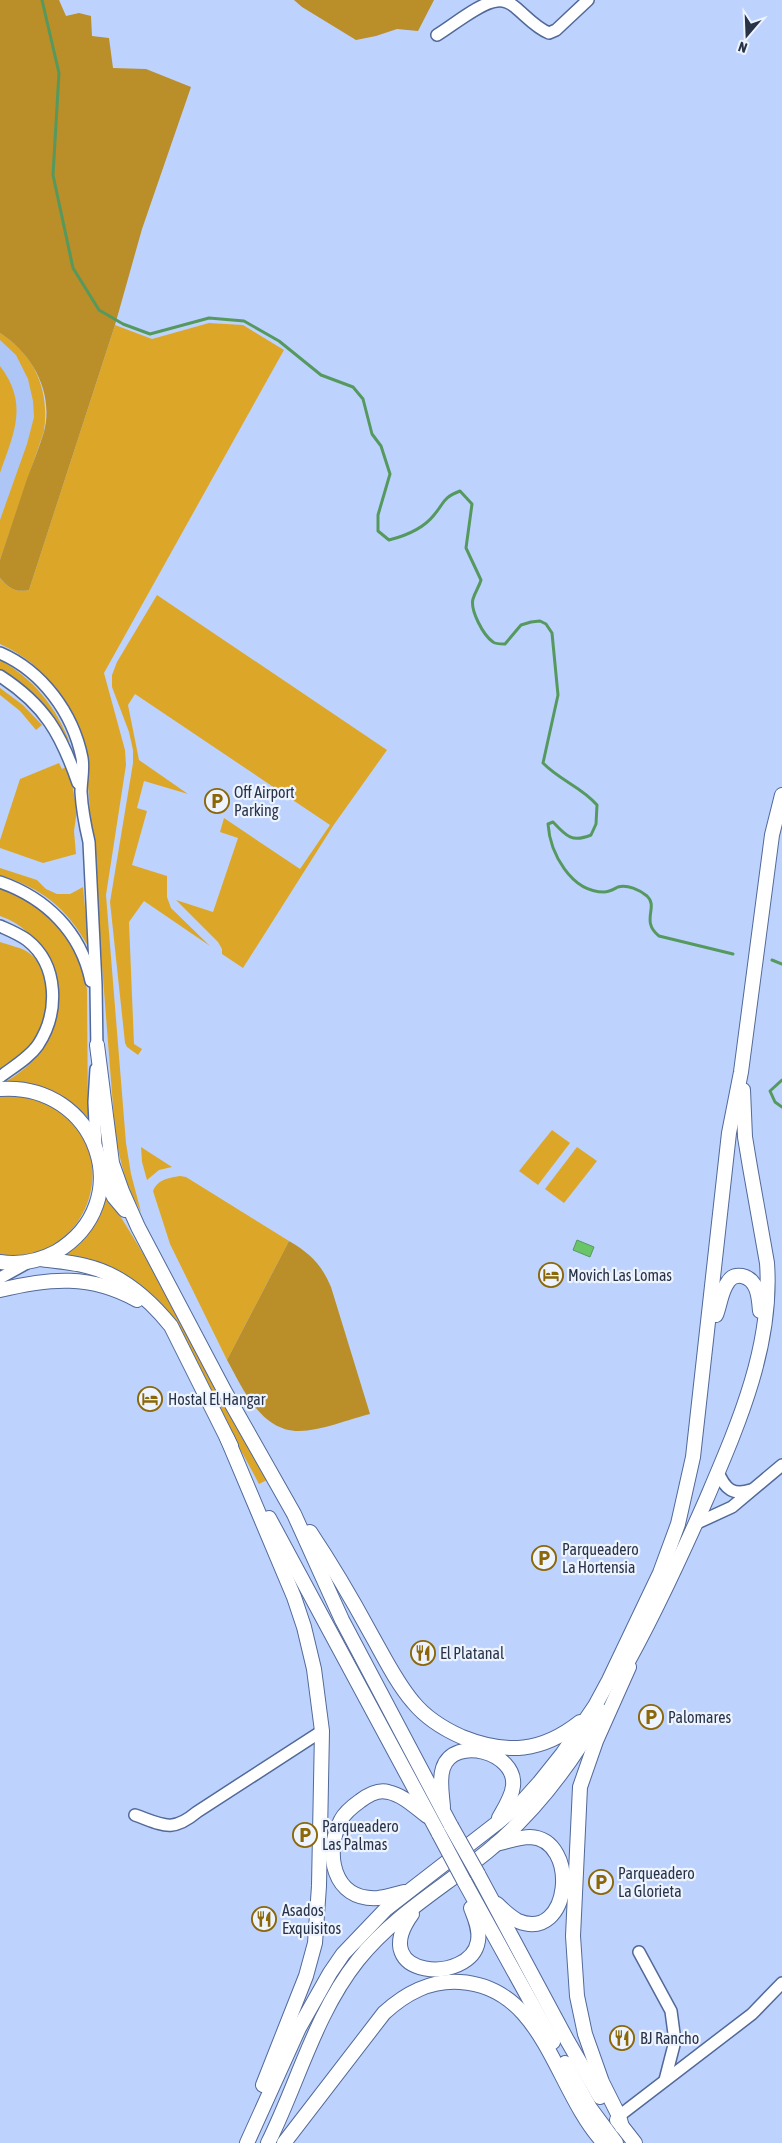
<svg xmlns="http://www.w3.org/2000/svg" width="782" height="2143" font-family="'Asap Condensed',sans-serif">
<rect width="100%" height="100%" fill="#bdd3fe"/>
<path fill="#adc6f5" d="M0,333L23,352L44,431L0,560Z"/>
<g fill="#dca729">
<path d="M209,323L243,325L284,350L104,673L125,750L126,765L106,895L126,1143L131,1174L141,1212C126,1186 120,1162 115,1132L85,747C72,701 44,664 0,644V578C9,588 15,593 29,590L115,325L152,339Z"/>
<path d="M0,333C35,355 50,391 44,431L0,560V520L27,444L34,417L33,401L28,379L16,355L0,340Z"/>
<path d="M0,366C29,404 14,433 0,473Z"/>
<path d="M157,595L387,750L333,826L243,968L222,954V949L218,942L176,900L213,912L238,838L220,832L224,818L300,869L330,825L135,694L128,705L139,760L188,794L144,781L137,808L147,811L132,865L167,876V897L171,908L210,946L144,901L129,922L134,1044L142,1049L138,1055L127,1047L125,1043L110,902L133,763V750L129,732L112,687V675L117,662Z"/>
<path d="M0,660C34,679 56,707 70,743C48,710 35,691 0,671Z"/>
<path d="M0,688L23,705L42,725L36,730L20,711L0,695Z"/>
<path d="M59,763L62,769L66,767L72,784L77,810L74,831L76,854L43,863L0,848V840L20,779Z"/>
<path d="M0,868L37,880L46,889L57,894H70L83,887L89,948C67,908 43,889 0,875Z"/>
<path d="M0,887L26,898L56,921L77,953L87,989L88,1118C65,1092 37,1081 3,1083C51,1058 72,1008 47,958C37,939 21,923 0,916Z"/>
<path d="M0,942C8,945 19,947 26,951C53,967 51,1012 37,1036C29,1050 14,1060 0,1069Z"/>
<path d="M20,1095C30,1098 41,1100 50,1104C55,1107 60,1112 65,1116C126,1166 78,1270 0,1254V1096Z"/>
<path d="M552,1130L570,1143L538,1185L519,1171Z"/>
<path d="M141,1147L172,1167L159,1170L147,1180L142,1162Z"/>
<path d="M577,1147L597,1161L564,1203L545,1189Z"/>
<path d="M180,1176L186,1177L289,1241L227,1360L170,1244L153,1191C158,1179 169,1178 180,1176Z"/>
<path d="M105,1191L180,1314L205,1369L236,1425L269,1479L259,1484C245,1457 229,1430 216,1403C192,1357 173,1301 125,1275C104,1264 78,1262 55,1257Z"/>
</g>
<g fill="#ba8e28">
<path d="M0,0H59L66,16L79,13L91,16L92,36L109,38L113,68L146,69L191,87L142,229L115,325L29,590C15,593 9,588 0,578V560C9,533 18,506 27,479C33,463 39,448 44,432C54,393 33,354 0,333Z"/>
<path d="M294,0H434L418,31L397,29L376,36L356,40L302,7Z"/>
<path d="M289,1241C311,1254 321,1264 331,1287L370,1414C349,1419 321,1431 299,1431C261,1431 243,1389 227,1360Z"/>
</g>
<path fill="#6ac569" stroke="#56995f" d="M577,1240L594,1247L590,1257L573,1250Z"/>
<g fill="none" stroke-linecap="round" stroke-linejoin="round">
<g stroke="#56995f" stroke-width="3">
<path d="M42,0L59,73L53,175L73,268L99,310L123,324L150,334L209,318L244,321L279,341L321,375L353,387L363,399L372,434L381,446L390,474L378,515V531L389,540C405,536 423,529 434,515C445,502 442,498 460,491L472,504L466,548L481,580C479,587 475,592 473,599C470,610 483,635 493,642C495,644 501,644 505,644L521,625L531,622L540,621L546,624L552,633L558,695L543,763C559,780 582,787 597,805L596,824L591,835C572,843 566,836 553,822L548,824C550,853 571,892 604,892C609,892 614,889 618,887C627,884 640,890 647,896C659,907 640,921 659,936L733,954"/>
<path d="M772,960L782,964"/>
<path d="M782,1080L770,1091L775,1102L782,1107"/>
</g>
<defs>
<g id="minor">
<path d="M437,35C452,26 481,2 497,1C504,0 510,3 515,7C526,16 536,28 549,33L556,30L588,0"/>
<path d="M0,653C42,671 73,713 82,758C84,769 81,781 81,792C82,809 85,825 89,842L96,985L97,1053"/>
<path d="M0,676C45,705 61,734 78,783"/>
<path d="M0,882C46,898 81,932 91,981"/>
<path d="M0,926C9,930 19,934 27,940C59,965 59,1013 38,1045C29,1058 13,1067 0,1077"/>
<path d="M96,1069L94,1102L96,1147"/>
<path d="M0,1278L27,1263"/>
<path d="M718,1472C725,1489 733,1496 751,1490"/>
<path d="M695,1524L732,1507L782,1465"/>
<path d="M135,1815C163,1825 172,1833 197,1812L322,1731"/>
<path d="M639,1952L671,2011L675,2041L665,2080"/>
<path d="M619,2116L752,2014L782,1983"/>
</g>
<g id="major">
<path d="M97,1045L112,1163L122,1191L138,1227L225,1392L294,1514L342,1620L451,1826"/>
<path d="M0,1089C97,1082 140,1202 56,1252C39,1261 19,1265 0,1262"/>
<path d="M101,1171L114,1197L125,1210"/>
<path d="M40,1259C55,1261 71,1262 86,1266C121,1274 149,1299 171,1326L231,1446"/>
<path d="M0,1290C49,1278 91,1274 137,1300"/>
<path d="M716,1315C720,1305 721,1291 728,1282C731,1277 736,1275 742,1276C758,1279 759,1298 760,1311"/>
<path d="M227,1438L294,1597L304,1627L314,1669L322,1731L319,1886L315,1943L306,1976L263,2085"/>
<path d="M269,1518L439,1834"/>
<path d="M310,1532C332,1565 352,1599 371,1634C384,1657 396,1682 413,1702C426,1718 444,1729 462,1737C507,1755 542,1752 580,1722"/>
<path d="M621,1674C653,1618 680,1559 706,1500C738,1425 773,1346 767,1263L750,1167L745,1137L743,1090"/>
<path d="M443,1807C442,1794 439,1780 443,1768C454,1735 517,1752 513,1786C512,1797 504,1809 499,1818"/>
<path d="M496,1844C506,1842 519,1837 530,1837C580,1839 571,1943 518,1921C511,1917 503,1910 497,1904"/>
<path d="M478,1874L567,2040L600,2097"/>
<path d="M464,1881L553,2042"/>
<path d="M404,1892C396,1894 387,1897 378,1898C332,1901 324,1852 341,1820C345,1812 353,1806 360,1801C368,1795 378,1789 388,1792C403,1795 415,1807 427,1816"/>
<path d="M412,1914C365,1979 471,1985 478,1941C480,1930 475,1918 471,1908"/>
<path d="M565,2063L590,2108L616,2143"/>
<path d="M617,2120L635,2143"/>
<path d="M622,2127L619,2116L602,2082L585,2034L577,1996L573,1936L580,1787L596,1741L629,1667"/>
<path d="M247,2143L299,2028L330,1973L343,1954L386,1909L497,1823L521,1803L539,1783L563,1753L595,1706L609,1680L660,1573L678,1524L693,1457L729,1133L741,1072L772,835L782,795"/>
<path d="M268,2143C298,2083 315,2014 358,1960C394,1915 444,1887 488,1851C534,1813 572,1763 601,1711"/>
<path d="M284,2143L384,2013C406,1993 430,1980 460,1982C545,1987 555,2091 604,2143"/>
</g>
</defs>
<use href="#minor" stroke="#526999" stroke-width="14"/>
<use href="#major" stroke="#526999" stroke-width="16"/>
<use href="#minor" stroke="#fff" stroke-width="11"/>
<use href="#major" stroke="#fff" stroke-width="14"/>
<defs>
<g id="major-bridge">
<path d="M451,1826L478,1874"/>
<path d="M439,1834L464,1881"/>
</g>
</defs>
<use href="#major-bridge" stroke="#526999" stroke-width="16" stroke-linecap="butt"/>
<use href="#major-bridge" stroke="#fff" stroke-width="14"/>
</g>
<defs>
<symbol id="parking-ring" viewBox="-11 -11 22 22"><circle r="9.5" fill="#eef4ff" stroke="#8b6707" stroke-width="1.5"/><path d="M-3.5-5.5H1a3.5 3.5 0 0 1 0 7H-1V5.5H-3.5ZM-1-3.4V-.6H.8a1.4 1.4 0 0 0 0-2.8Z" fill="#8b6707"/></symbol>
<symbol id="hotel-ring" viewBox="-11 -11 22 22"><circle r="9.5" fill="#eef4ff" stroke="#8b6707" stroke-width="1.5"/><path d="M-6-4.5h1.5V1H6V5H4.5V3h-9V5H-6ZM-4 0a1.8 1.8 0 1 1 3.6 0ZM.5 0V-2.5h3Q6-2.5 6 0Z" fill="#8b6707"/></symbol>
<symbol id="restaurant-ring" viewBox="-11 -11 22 22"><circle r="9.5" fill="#eef4ff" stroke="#8b6707" stroke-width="1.5"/><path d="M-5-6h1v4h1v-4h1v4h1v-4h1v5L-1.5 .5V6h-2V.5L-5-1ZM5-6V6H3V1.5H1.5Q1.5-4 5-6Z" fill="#8b6707"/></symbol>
</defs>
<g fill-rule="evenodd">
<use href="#parking-ring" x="203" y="787" width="28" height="28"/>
<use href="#hotel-ring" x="537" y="1261" width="28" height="28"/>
<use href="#hotel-ring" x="136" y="1385" width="28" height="28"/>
<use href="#parking-ring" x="530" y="1544" width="28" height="28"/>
<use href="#restaurant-ring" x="409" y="1639" width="28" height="28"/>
<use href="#parking-ring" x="637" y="1703" width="28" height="28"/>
<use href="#parking-ring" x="291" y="1821" width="28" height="28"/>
<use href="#parking-ring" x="587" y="1868" width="28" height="28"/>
<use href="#restaurant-ring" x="250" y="1905" width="28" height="28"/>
<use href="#restaurant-ring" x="608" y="2024" width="28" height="28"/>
</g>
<g text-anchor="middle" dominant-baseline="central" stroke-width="4.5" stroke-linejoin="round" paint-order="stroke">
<g font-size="16" fill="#283348" stroke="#eef4ff" text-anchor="start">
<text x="234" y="792">Off Airport<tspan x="234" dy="18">Parking</tspan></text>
<text x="568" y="1275">Movich Las Lomas</text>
<text x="168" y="1399">Hostal El Hangar</text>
<text x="562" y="1549">Parqueadero<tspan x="562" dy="18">La Hortensia</tspan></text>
<text x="440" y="1653">El Platanal</text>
<text x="668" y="1717">Palomares</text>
<text x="322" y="1826">Parqueadero<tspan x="322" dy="18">Las Palmas</tspan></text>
<text x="618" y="1873">Parqueadero<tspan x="618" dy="18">La Glorieta</tspan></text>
<text x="282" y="1910">Asados<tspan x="282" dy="18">Exquisitos</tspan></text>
<text x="640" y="2038">BJ Rancho</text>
</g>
</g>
<g transform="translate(747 35) rotate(199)" stroke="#eef4ff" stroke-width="4" paint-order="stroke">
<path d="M0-4L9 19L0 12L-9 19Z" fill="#283348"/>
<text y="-8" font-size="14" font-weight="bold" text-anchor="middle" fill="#283348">N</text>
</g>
</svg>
